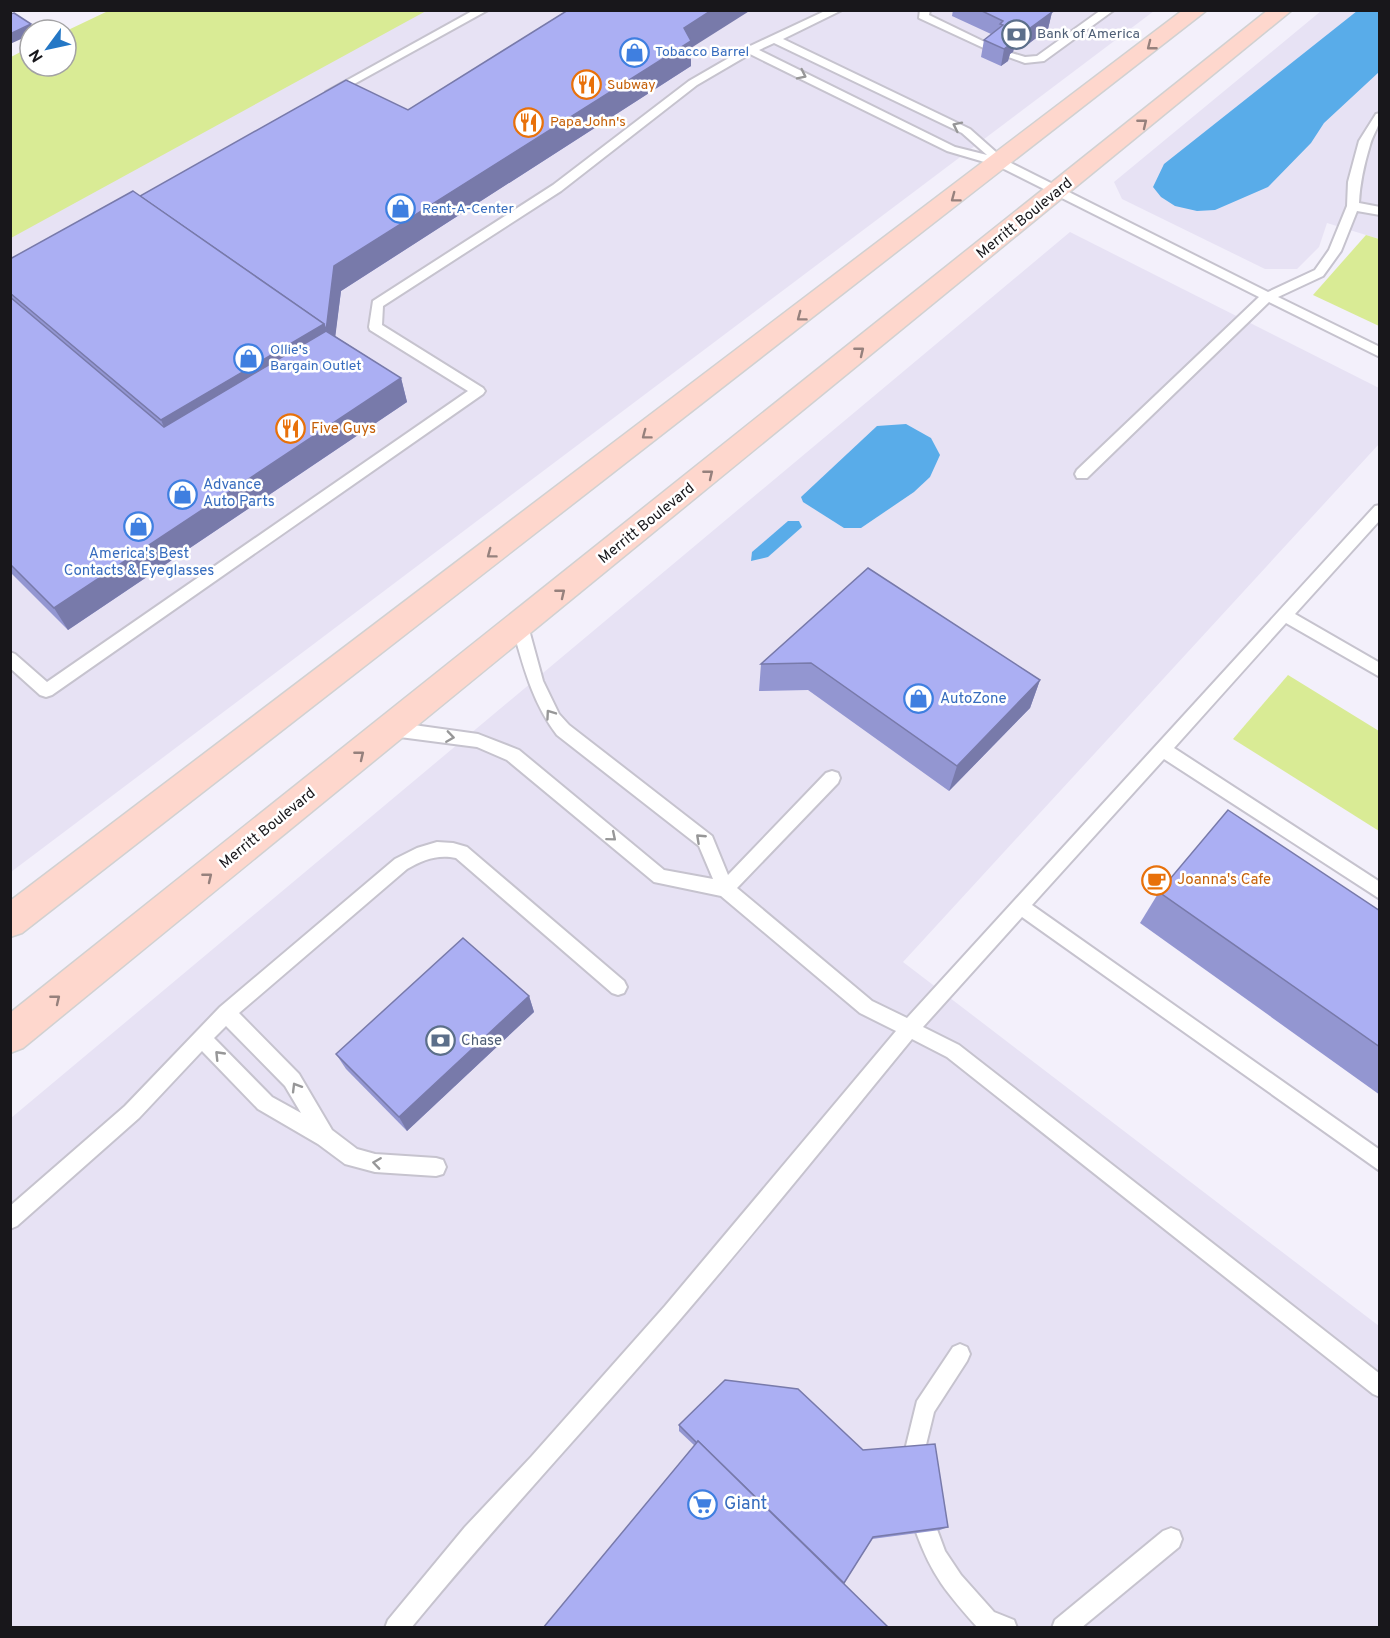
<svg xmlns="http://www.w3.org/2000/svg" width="1390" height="1638" font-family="Overpass,sans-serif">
<rect width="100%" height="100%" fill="#f3f0fb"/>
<g fill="#e7e2f4">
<path d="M418,11H1154L11,872V237Z"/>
<path d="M1321,11H1379V239L1327,223L1319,247L1297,269H1265L1122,199L1114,182Z"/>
<path d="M1070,232L1379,388V444L903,962L1379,1326V1627L11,1628V1118Z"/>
</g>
<g fill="#d9eb95">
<path d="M108,11V10L426,11L11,238V57L30,47V66H66V31Z"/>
<path d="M1366,235L1379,239V326L1313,295Z"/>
<path d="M1288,675L1379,731V831L1233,739Z"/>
</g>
<g fill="#59ace9">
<path d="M1357,11H1379V72L1324,123L1311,143L1268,187L1215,210L1197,211L1175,206L1161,197L1153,187L1164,164Z"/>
<path d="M906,424L931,438L940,455L930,477L914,492L861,528H844L803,502L801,497L877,426Z"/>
<path d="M788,521H799L802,527L768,557L751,561L752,552Z"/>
</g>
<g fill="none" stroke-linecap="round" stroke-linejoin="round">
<defs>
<g id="lane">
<path d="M474,10H488L336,94L332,95L326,92Z"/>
<path d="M827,10H842L783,39L970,129L1005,160L1268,292L1315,270L1329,250L1347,206L1348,182L1359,141L1376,114L1380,113C1380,128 1374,131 1370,145C1364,165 1360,183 1359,203L1380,207V215L1357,211L1341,251L1323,276L1278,297L1380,347V357L1269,302L1087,478H1077L1075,474L1077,470L1259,297L998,166L947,151L750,54L697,85L561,191L383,306L382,325L483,388L485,391L483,394L52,695L46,697L40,695L10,668V652L15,654L47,682L468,391L370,330L369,327L373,301L553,185L689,81L746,48ZM774,43L962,133L987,155L955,147L759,50Z"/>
<path d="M920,10H930L929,15L997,48L996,50H988L919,18Z"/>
<path d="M1101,10H1114L1044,61L1025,63L1003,55L1008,52L1025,57L1037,56Z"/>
<path d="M1380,505V520L1295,614L1380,663V677L1286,623L1174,748L1380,882V899L1164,759L1032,905L1380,1150V1171L1022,917L923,1027L959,1045L1380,1374V1397L1373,1394L947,1057L912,1039C834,1134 757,1230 677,1323C589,1425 497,1523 411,1628H385L388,1620L465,1527L531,1457L665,1306L896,1031L860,1013L721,896L654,882L507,760L477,747L392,736L386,734L384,729L386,724L392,722L478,734L519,750L664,870L713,879L699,846L557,735C532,702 523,665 512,626L515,622H525L528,626L543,681L559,714L569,725L712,836L728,875L826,773L832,771L838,773L840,778L838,783L737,888L872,1001L907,1018L1375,506Z"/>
<path d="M437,842L453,843L467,847L624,981L627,987L624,993L618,995L612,993L456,858C437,854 423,860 407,869L239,1013L299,1074L332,1130L357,1149L375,1154L436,1158L443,1160L446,1167L443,1174L436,1176L375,1172L345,1164L318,1144L258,1109L202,1051L139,1118L17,1226L10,1229V1206L125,1106L220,1007L395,859L417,848ZM226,1026L285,1086L301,1113L272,1097L214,1038Z"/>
<path d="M960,1344L967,1347L970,1354L967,1361L934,1412L923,1457L916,1461L909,1457L905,1450L917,1401L953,1347Z"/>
<path d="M927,1521L935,1524L945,1551L961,1575L994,1612L1014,1620L1017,1628H978C947,1593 932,1576 916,1532L919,1524Z"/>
<path d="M1171,1528L1179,1531L1182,1539L1179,1547L1081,1628H1052L1055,1620L1163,1531Z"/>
</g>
<g id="primary">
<path d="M1183,10H1207L22,933L10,937V901Z"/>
<path d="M1268,10H1292L23,1048L10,1053V1013Z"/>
</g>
</defs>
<use href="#lane" stroke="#c6c3ce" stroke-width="4"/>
<use href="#primary" stroke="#d1d1d1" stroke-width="3"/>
<use href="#lane" fill="#fff" fill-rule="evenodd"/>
<use href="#primary" fill="#fed7cd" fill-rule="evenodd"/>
</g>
<g fill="#9396d1">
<path d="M953,10H1048L1052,12L1048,29L1023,48L1017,46L1014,48L1013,52L1010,54L1008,61L1001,66L981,57L984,40L991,34L952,16Z"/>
<path d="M691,48V66L341,291L335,336L401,378L407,402L68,630L10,572V259L140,196L408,110Z"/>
<path d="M868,568L1040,680L1030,708L949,791L808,690L759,691L761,664Z"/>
<path d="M1159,892L1380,911V1095L1140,923Z"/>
<path d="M529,996L534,1012L407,1131L346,1069L336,1054Z"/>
<path d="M679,1425L863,1450L948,1527L940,1530L872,1539L844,1583L695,1446L679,1431Z"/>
</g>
<g fill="#787aaa">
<path d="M712,10H751L691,48V66L341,291L333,355L174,451L161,420L334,266L684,28Z"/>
<path d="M1052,12L1048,29L1023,48L1026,31Z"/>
<path d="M31,24L33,30H30V35L10,44V34Z"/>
<path d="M1020,29L1017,46L1014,48L1013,52L1010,54L1008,61L1001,66L1004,49L1007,42L1014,33Z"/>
<path d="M401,378L407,402L68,630L54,608Z"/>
<path d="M1040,680L1030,708L949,791L957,766Z"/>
<path d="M529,996L534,1012L407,1131L399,1117Z"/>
</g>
<g fill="#abaff3" stroke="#787aaa" stroke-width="1.5">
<path d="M568,10H712L684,28L691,41L334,266L326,331L324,324L140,196L346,80L408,110Z"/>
<path d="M980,10H1048L1052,12L1026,31L1020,29L1014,33L1017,35L1007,42L1012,43L1004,49L984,40L1003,25L1000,24L1003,21Z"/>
<path d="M14,13L31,24L10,34V14Z"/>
<path d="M133,191L324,324L161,420L10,293V259Z"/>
<path d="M10,297L164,427L326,331L401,378L54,608L10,564Z"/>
<path d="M868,568L1040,680L957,766L811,663L761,664Z"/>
<path d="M1228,810L1380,911V1047L1159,892Z"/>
<path d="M463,938L529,996L399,1117L336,1054Z"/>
<path d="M725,1380L798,1389L863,1450L935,1444L948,1527L873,1537L844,1583L698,1441L697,1443L679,1425Z"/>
<path d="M698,1441L889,1628H543Z"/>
</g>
<defs><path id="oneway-chevron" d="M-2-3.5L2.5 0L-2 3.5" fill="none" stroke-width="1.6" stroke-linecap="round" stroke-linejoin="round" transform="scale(1.5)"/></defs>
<g stroke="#96817d">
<use href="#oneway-chevron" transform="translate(1151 46) rotate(142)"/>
<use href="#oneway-chevron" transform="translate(1143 123) rotate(-39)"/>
<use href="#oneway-chevron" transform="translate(955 198) rotate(143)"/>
<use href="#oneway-chevron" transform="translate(801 317) rotate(143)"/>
<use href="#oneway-chevron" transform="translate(860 351) rotate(-39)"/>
<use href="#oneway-chevron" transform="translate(646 435) rotate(143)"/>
<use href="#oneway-chevron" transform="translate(709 474) rotate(-39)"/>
<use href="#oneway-chevron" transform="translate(491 554) rotate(143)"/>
<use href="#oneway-chevron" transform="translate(561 593) rotate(-39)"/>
<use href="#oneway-chevron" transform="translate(360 755) rotate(-39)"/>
<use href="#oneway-chevron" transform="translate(208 877) rotate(-39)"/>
<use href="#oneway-chevron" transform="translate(56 999) rotate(-39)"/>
</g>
<g stroke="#979798">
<use href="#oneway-chevron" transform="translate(802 75) rotate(26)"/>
<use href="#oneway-chevron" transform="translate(957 126) rotate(-154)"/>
<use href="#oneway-chevron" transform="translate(550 714) rotate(-125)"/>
<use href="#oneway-chevron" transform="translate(450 737) rotate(8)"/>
<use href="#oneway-chevron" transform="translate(612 837) rotate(40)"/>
<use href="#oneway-chevron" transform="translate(700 838) rotate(-137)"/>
<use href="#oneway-chevron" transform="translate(219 1055) rotate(-134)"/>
<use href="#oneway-chevron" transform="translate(296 1087) rotate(-121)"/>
<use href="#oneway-chevron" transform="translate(377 1163) rotate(-172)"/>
</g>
<defs>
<symbol id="bank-ring" viewBox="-11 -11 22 22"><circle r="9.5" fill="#fff" stroke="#5c6f8a" stroke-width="1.5"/><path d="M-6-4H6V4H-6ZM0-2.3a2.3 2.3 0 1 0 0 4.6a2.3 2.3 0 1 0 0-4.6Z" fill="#5c6f8a"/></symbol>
<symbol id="shop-ring" viewBox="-11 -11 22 22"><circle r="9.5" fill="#fff" stroke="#3f7fe0" stroke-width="1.5"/><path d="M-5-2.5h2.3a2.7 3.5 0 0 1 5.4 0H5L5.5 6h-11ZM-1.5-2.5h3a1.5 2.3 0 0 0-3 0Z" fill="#3f7fe0"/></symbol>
<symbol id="restaurant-ring" viewBox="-11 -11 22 22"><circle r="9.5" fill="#fff" stroke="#e8710a" stroke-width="1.5"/><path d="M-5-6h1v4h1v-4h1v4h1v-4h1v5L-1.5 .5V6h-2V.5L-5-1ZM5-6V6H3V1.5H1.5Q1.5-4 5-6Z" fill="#e8710a"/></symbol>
<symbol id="cafe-ring" viewBox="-11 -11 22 22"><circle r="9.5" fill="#fff" stroke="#e8710a" stroke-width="1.5"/><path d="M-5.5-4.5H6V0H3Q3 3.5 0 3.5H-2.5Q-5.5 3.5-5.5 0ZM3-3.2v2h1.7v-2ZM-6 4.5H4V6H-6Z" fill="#e8710a"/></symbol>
<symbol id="supermarket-ring" viewBox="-11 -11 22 22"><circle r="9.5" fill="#fff" stroke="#3f7fe0" stroke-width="1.5"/><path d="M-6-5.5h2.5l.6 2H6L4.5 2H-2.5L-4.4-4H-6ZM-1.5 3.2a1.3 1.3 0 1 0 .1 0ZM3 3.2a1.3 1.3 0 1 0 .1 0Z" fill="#3f7fe0"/></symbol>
</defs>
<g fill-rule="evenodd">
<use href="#bank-ring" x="1000" y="18" width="33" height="33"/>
<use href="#shop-ring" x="618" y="36" width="33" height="33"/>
<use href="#restaurant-ring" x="570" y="68" width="33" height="33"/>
<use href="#restaurant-ring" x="512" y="106" width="33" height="33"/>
<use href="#shop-ring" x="384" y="192" width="33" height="33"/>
<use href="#shop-ring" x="232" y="342" width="33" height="33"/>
<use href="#restaurant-ring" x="274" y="412" width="33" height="33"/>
<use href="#shop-ring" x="166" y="478" width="33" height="33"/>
<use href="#shop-ring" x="122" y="510" width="33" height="33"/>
<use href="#shop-ring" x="902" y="682" width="33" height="33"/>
<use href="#cafe-ring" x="1140" y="864" width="33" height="33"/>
<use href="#bank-ring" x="424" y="1024" width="33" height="33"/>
<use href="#supermarket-ring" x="686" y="1488" width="33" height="33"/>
</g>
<g text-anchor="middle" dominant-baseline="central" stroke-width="5" stroke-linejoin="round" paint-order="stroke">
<g font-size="14" fill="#4e5e75" stroke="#fff" text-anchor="start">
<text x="1037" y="34">Bank of America</text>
</g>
<g font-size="14" fill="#366cbe" stroke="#fff" text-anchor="start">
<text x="655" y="52">Tobacco Barrel</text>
<text x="422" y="209">Rent-A-Center</text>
<text x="270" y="350">Ollie's<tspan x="270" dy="16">Bargain Outlet</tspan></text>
</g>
<g font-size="14" fill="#c56008" stroke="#fff" text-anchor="start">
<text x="607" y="85">Subway</text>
<text x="550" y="122">Papa John's</text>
</g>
<g font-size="15" fill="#18171b" stroke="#fff">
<text transform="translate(1025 219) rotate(-39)">Merritt Boulevard</text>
<text transform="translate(647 524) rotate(-39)">Merritt Boulevard</text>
<text transform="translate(268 829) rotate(-39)">Merritt Boulevard</text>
</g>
<g font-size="15" fill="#c56008" stroke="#fff" text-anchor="start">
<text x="311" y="429">Five Guys</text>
<text x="1177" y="880">Joanna's Cafe</text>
</g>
<g font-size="15" fill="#366cbe" stroke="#fff" text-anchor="start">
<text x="203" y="485">Advance<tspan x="203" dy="17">Auto Parts</tspan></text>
<text x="139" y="554" text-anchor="middle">America's Best<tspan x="139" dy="17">Contacts &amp; Eyeglasses</tspan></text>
<text x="940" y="699">AutoZone</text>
</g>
<g font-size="15" fill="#4e5e75" stroke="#fff" text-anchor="start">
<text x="461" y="1041">Chase</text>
</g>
<g font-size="18" fill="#366cbe" stroke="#fff" text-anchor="start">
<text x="724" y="1504">Giant</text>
</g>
</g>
<rect width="1390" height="1638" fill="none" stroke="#18171b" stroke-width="24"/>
<g transform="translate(48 48) rotate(237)"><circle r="28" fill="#ffffff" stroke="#a3a2a4" stroke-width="1.5"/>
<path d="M0-4.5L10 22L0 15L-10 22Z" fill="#2477c5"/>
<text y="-9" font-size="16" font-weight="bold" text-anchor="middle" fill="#18171b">N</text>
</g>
</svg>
